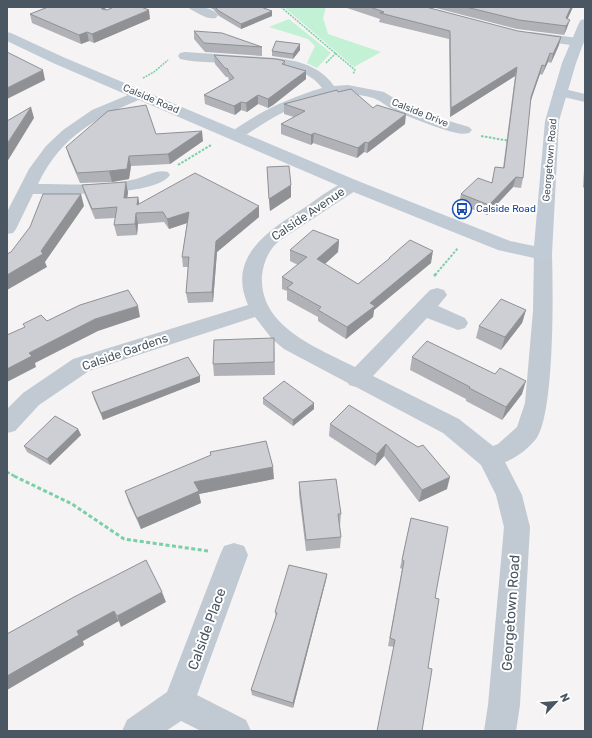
<svg xmlns="http://www.w3.org/2000/svg" width="592" height="738" font-family="Rubik,sans-serif">
<rect width="100%" height="100%" fill="#f5f3f3"/>
<g fill="#c3f1d5">
<path d="M284,7H326L323,18L328,34L381,52L354,67Z"/>
<path d="M289,19L331,53L317,68L307,63L315,46L308,39L269,27Z"/>
</g>
<g fill="none" stroke-linecap="round" stroke-linejoin="round">
<g stroke="#7ad0a6" stroke-width="1.5" stroke-dasharray="2 1" stroke-linecap="butt">
<path d="M281,7L355,70L353,74"/>
<path d="M326,63L336,53"/>
<path d="M143,78L154,72L168,60"/>
</g>
<g stroke="#7ad0a6" stroke-width="2" stroke-dasharray="2.5 1.5" stroke-linecap="butt">
<path d="M481,136L510,141"/>
<path d="M178,165L211,145"/>
<path d="M435,275L458,248"/>
</g>
<g stroke="#7ad0a6" stroke-width="2.5" stroke-dasharray="3 2" stroke-linecap="butt">
<path d="M434,276L436,274"/>
<path d="M7,472L16,477"/>
</g>
<path stroke="#7ad0a6" stroke-width="3" stroke-dasharray="4 2.5" stroke-linecap="butt" d="M14,476L72,504L124,539L208,551"/>
<g fill="#c1cad2" fill-rule="evenodd">
<path d="M188,7C198,7 211,6 218,15L216,18C207,20 198,13 190,9Z"/>
<path d="M531,32L578,38L582,39L584,42L582,45L578,46L527,39L525,36L527,33Z"/>
<path d="M185,52C205,53 224,55 244,56C275,58 314,57 334,86L348,85L384,92L402,103L442,119L469,127L472,130L469,133C458,136 440,128 428,124C416,119 403,115 392,109C386,106 380,100 373,98C326,83 280,112 241,138L236,140L231,138L228,135L231,132C259,112 288,98 322,88C297,53 219,68 180,59L178,56L180,53Z"/>
<path d="M560,88L585,94V102L555,95L553,92L555,89Z"/>
<path d="M140,90L145,91L147,94L145,97C97,118 62,134 38,184C70,184 104,187 136,179C147,176 157,169 168,172L170,175C155,197 59,194 33,194L16,229L13,233L7,234V212L29,169L46,146L63,130L92,110Z"/>
<path d="M352,180L358,181L360,185L358,189L279,241C269,249 263,263 262,276C259,327 318,348 355,367L430,290L437,288L444,290L447,295L438,306L465,318L468,323L465,328L458,330L427,318L373,376L459,419L493,446L498,444L517,427L525,403L533,311L534,254L536,250L543,248L550,250L552,254C553,289 555,414 536,439C528,449 516,458 505,462L522,495L530,527L520,705L516,731H484L488,705L504,527L496,495L481,465L443,433L356,387L349,385L348,383L284,349L272,339L255,317L89,371L39,405L15,431L7,433V409L23,393L73,359L248,305C226,255 271,229 307,206C320,197 336,184 352,180Z"/>
<path d="M234,543L244,546L248,555L197,695L246,720L251,731H201L181,721L166,731H122L127,720L167,692L220,555L224,546Z"/>
</g>
<path fill="#c1cbd6" fill-rule="evenodd" d="M585,19V39L576,63L559,121L552,254L550,258L543,260L498,250L346,189L53,63L7,41V32L11,33L63,57L358,181L510,241L534,246L545,121L562,63L579,23L581,20Z"/>
</g>
<g fill="#b0b2b7">
<path d="M48,7H109L103,9L150,19L94,43L89,41L81,44L32,23L30,14Z"/>
<path d="M207,7H261L272,11V16L241,29L219,16L213,9Z"/>
<path d="M344,7H426L559,45L551,63L548,62L542,75L540,74L530,100L523,178L521,188L513,187L487,215L459,204L461,194L492,182L495,167L503,168L515,76L450,117L449,39L379,22L380,19Z"/>
<path d="M432,7H573L567,19V28L564,35L517,29Z"/>
<path d="M194,31L262,47V56L205,52L194,39Z"/>
<path d="M300,50L293,59L272,56V51Z"/>
<path d="M214,55L285,61V65L306,71V79L273,105L268,108L258,104L247,112L241,110L235,115L205,104L204,95L229,81L228,77H226L215,64Z"/>
<path d="M338,92L373,108L405,124L367,153L364,152L357,158L313,143L311,145L281,134V124L294,117L284,114V104Z"/>
<path d="M585,126V141L584,138Z"/>
<path d="M156,134L203,141L170,164L131,166L129,179L112,182L80,183L69,157L66,147Z"/>
<path d="M585,154V250H584V188L583,187Z"/>
<path d="M267,167L291,185V197L270,211Z"/>
<path d="M82,185L128,192L127,197H138L139,204L259,217L217,252L213,302L188,303L186,293L188,267H183L182,257L187,223L169,229L164,222L138,224L137,235L117,236L114,225L116,218L95,219L85,195Z"/>
<path d="M339,240L338,252L325,264L358,284L389,260V258L431,263L374,310L373,317L346,339L318,321V317L287,300V291L282,289V277L298,265L290,261V250Z"/>
<path d="M526,310L522,323L501,350L476,338L479,326Z"/>
<path d="M274,338L275,375L214,376L213,364Z"/>
<path d="M412,357L522,394L502,420L466,401V399L410,370Z"/>
<path d="M200,382L103,420L94,399L92,392Z"/>
<path d="M263,398L314,409L293,426L263,404Z"/>
<path d="M330,424L418,447L447,489L419,502L384,456L375,466L329,436Z"/>
<path d="M78,429L81,435L50,465L27,452L24,446Z"/>
<path d="M274,479L199,494L201,503L141,529L129,503L125,491Z"/>
<path d="M299,482L341,514L340,526L341,537L340,548L306,551L299,494Z"/>
<path d="M411,518L435,598L422,731H377L394,647L388,646L402,569L400,568Z"/>
<path d="M327,574L326,580L293,708L252,695L251,690L276,618L275,612Z"/>
</g>
<g fill="#909195">
<path d="M99,7H109L104,9L101,14Z"/>
<path d="M571,7H573L564,27L566,18Z"/>
<path d="M149,10L150,19L94,43L92,34Z"/>
<path d="M272,11V16L241,29V24Z"/>
<path d="M570,20L567,28L564,35L566,26Z"/>
<path d="M87,32L89,41L81,44L79,35Z"/>
<path d="M561,37L559,45L551,63L553,54Z"/>
<path d="M300,44V50L293,59V54Z"/>
<path d="M550,53L548,62L542,75L545,66Z"/>
<path d="M542,65L540,74L529,106L531,97Z"/>
<path d="M517,67L515,76L450,117L451,108Z"/>
<path d="M43,70L45,80L7,99V88Z"/>
<path d="M306,71V79L273,105L268,108V99Z"/>
<path d="M258,95V104L247,112L246,103Z"/>
<path d="M241,102V110L235,115L234,106Z"/>
<path d="M31,107L34,118L7,162V144Z"/>
<path d="M406,114L405,124L367,153L368,143Z"/>
<path d="M202,131L203,141L170,164L168,154Z"/>
<path d="M314,133L313,143L311,145V135Z"/>
<path d="M365,142L364,152L357,158L358,148Z"/>
<path d="M129,156L131,166L129,179L112,182L109,171Z"/>
<path d="M516,177L513,187L487,215L489,205Z"/>
<path d="M126,182L128,192L126,208L124,198Z"/>
<path d="M291,185V197L270,211L269,199Z"/>
<path d="M81,194L84,206L45,262L47,267L7,290V275L41,251Z"/>
<path d="M138,197L140,207L137,205Z"/>
<path d="M259,206V217L217,252L213,302L212,292L216,241Z"/>
<path d="M189,212L190,222L169,229L167,219Z"/>
<path d="M136,213L138,224L137,235L135,224Z"/>
<path d="M339,240L338,252L317,271V259Z"/>
<path d="M433,251L431,263L374,310L373,317L346,339L347,327L370,303Z"/>
<path d="M138,306L140,317L98,331L35,363L36,367L7,382V369L29,353L95,319Z"/>
<path d="M526,310L522,323L501,350L505,337Z"/>
<path d="M200,376V382L103,420L101,413Z"/>
<path d="M526,381L522,394L502,420L506,407Z"/>
<path d="M314,403V409L293,426V420Z"/>
<path d="M78,429L81,435L50,465L47,459Z"/>
<path d="M386,444L384,456L375,466L377,454Z"/>
<path d="M273,467L274,479L199,494L201,503L141,529L137,518L194,482Z"/>
<path d="M450,477L447,489L419,502L422,490Z"/>
<path d="M327,574L326,580L293,708V703Z"/>
<path d="M162,592L166,602L121,627L117,616Z"/>
<path d="M114,611L119,621L83,641L84,645L7,690V676L77,631Z"/>
</g>
<g fill="#cdcfd5" stroke="#909195">
<path d="M48,7H101L102,9L107,10L114,7H141L149,10L92,34L87,32L79,35L30,14Z"/>
<path d="M215,7H261L272,11L241,24L219,11Z"/>
<path d="M370,7H426L518,31L561,37L553,54L550,53L545,66L542,65L531,97L523,178L516,177L489,205L461,194L478,178L492,183L495,167L504,168L517,67L451,108L450,31L380,13L384,12Z"/>
<path d="M466,7H571L566,18L570,20L566,26L519,20Z"/>
<path d="M194,31L222,33L262,47L204,43Z"/>
<path d="M276,41L300,44L293,54L272,51Z"/>
<path d="M7,52L43,70L7,88Z"/>
<path d="M214,55L276,59L285,61L282,64L306,71L272,96L268,99L258,95L246,103L241,102L234,106L204,95L234,78L228,71V69L225,68Z"/>
<path d="M351,89L373,108L377,105L406,114L368,143L365,142L358,148L314,133L311,135L281,124L305,111L284,104L337,90L338,92Z"/>
<path d="M146,105L156,134L202,131L168,154L129,156L127,169L109,171L77,173L66,147L108,111Z"/>
<path d="M31,107L7,144V121Z"/>
<path d="M289,166L291,185L269,199L267,167Z"/>
<path d="M195,173L259,206L216,241L212,292L186,293L189,257H182L189,212L167,219L163,212L136,213L135,224L114,225L117,207L92,209L82,185L126,182L124,198L138,197L137,205Z"/>
<path d="M43,194H81L41,251L43,254L7,275V254L11,252L30,227Z"/>
<path d="M313,230L339,240L317,259L358,284L390,258H389L410,240L433,251L370,303L375,306L347,327L318,310L321,307L287,288L293,283L282,277L307,257L290,250Z"/>
<path d="M128,290L138,306L95,319L29,353L32,356L7,369V335L25,327L23,324L41,315L47,321L80,305Z"/>
<path d="M501,299L526,310L505,337L479,326Z"/>
<path d="M274,338V362L213,364L214,340Z"/>
<path d="M427,341L495,374L500,368L526,381L506,407L469,388L470,387L412,357Z"/>
<path d="M188,357L200,376L101,413L92,392Z"/>
<path d="M284,381L314,403L293,420L263,398Z"/>
<path d="M349,405L418,447L423,445L450,477L422,490L386,444L377,454L330,424Z"/>
<path d="M55,416L78,429L47,459L24,446Z"/>
<path d="M266,441L273,467L194,482L199,491L137,518L125,491L211,455L210,452Z"/>
<path d="M336,479L341,514H338L341,537L306,540L299,482Z"/>
<path d="M411,518L448,527L435,598L439,599L428,668L432,669L422,731H377L395,640L390,638L404,561L402,560Z"/>
<path d="M146,560L162,592L117,616L114,611L77,631L79,635L7,676V634L74,597Z"/>
<path d="M289,565L327,574L293,703L251,690L277,613L275,612Z"/>
</g>
<defs>
<symbol id="bus-ring" viewBox="-11 -11 22 22"><circle r="9.5" fill="#fff" stroke="#1a4fb4" stroke-width="1.5"/><path d="M-5-6H5V4H4V6H2V4H-2V6H-4V4H-5ZM-3.5-4V0h7V-4ZM-3.5 1.2v1.5H-2V1.2ZM2 1.2v1.5H3.5V1.2Z" fill="#1a4fb4"/></symbol>
</defs>
<g fill-rule="evenodd">
<use href="#bus-ring" x="451" y="198" width="22" height="22"/>
</g>
<g text-anchor="middle" dominant-baseline="central" stroke-width="4" stroke-linejoin="round" paint-order="stroke">
<g font-size="10" fill="#4a5661" stroke="#fff">
<text transform="translate(151 99) rotate(23)">Calside Road</text>
<text transform="translate(420 113) rotate(22)">Calside Drive</text>
<text transform="translate(550 160) rotate(-85)">Georgetown Road</text>
</g>
<g font-size="10" fill="#164399" stroke="#fff" text-anchor="start">
<text x="476" y="209">Calside Road</text>
</g>
<g font-size="12" fill="#4a5661" stroke="#fff">
<text transform="translate(308 214) rotate(-34)">Calside Avenue</text>
<text transform="translate(125 352) rotate(-19)">Calside Gardens</text>
</g>
<g font-size="14" fill="#4a5661" stroke="#fff">
<text transform="translate(511 613) rotate(-86)">Georgetown Road</text>
<text transform="translate(207 629) rotate(-70)">Calside Place</text>
</g>
</g>
<rect width="592" height="738" fill="none" stroke="#4a5661" stroke-width="16"/>
<g transform="translate(556 702) rotate(64)" stroke="#ffffff" stroke-width="3" paint-order="stroke">
<path d="M0-3L7 15L0 10L-7 15Z" fill="#4a5661"/>
<text y="-6" font-size="11" font-weight="bold" text-anchor="middle" fill="#4a5661">N</text>
</g>
</svg>
